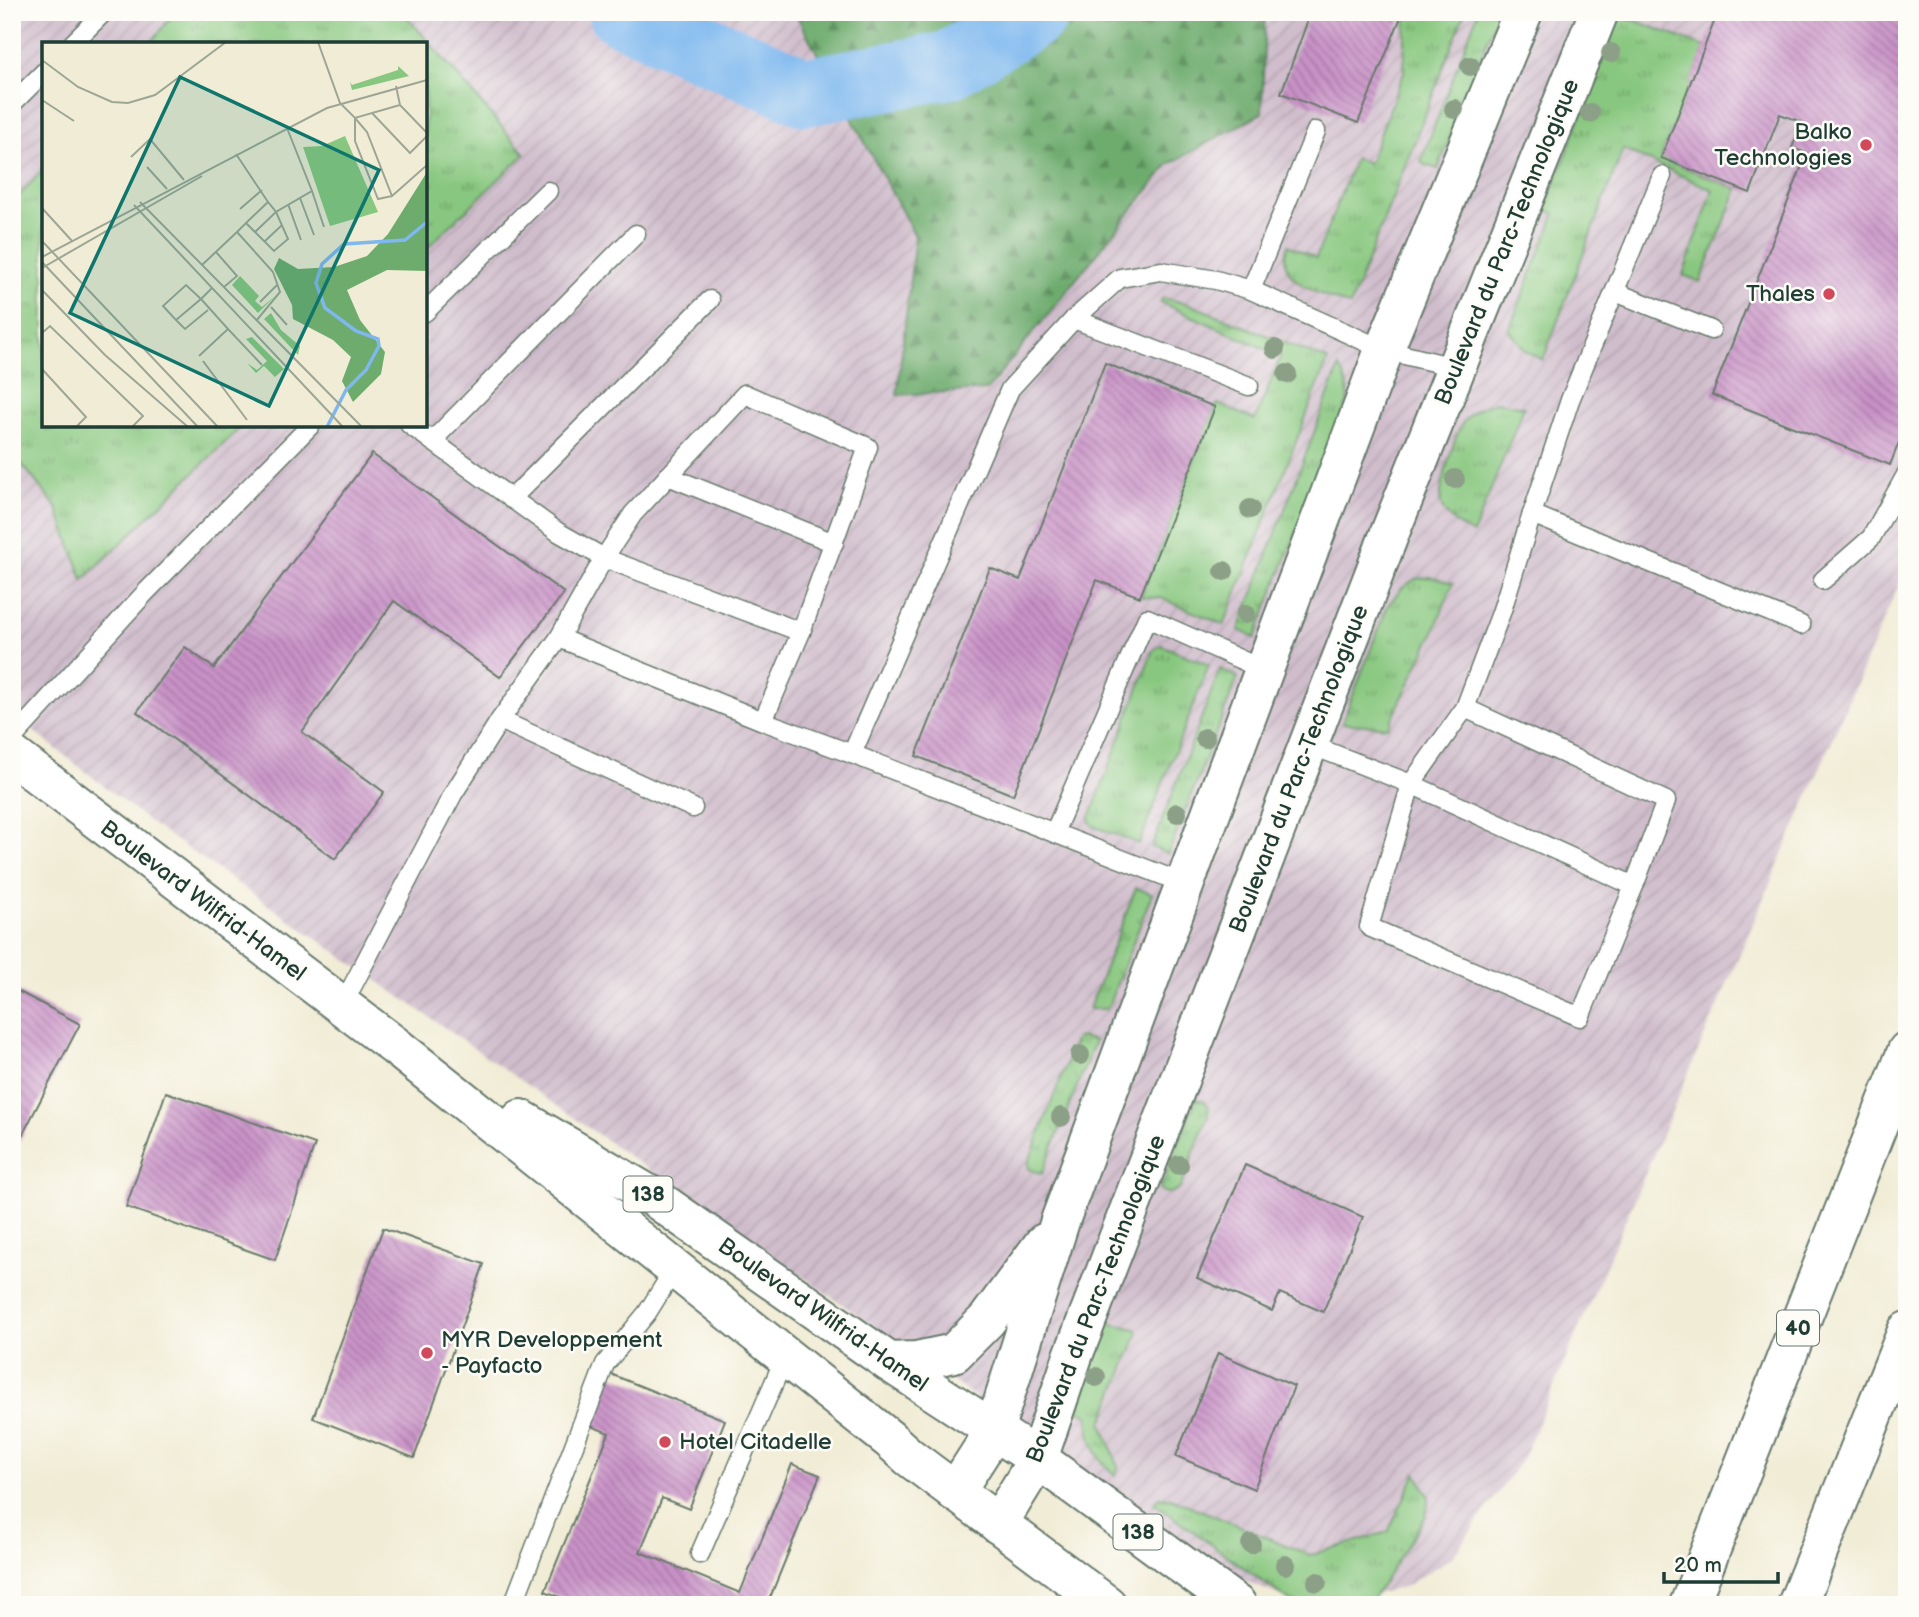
<svg xmlns="http://www.w3.org/2000/svg" width="1919" height="1617" font-family="'Balsamiq Sans',sans-serif">
<defs>
<pattern id="industrial-furrows" width="10" height="10" patternUnits="userSpaceOnUse" patternTransform="scale(1.75)"><rect width="10" height="10" fill="#d0bdcc"/><path d="M-1 1l2-2M0 10L10 0M9 11l2-2" fill="none" stroke="#b2a3b0"/></pattern>
<pattern id="grass-tufts" width="24" height="20" patternUnits="userSpaceOnUse" patternTransform="scale(1.75)"><rect width="24" height="20" fill="#88c77f"/><path d="M3 7l-1-3M5 7V3M7 7l1-3M15 17l-1-3M17 17v-4M19 17l1-3" fill="none" stroke="#6fa369"/></pattern>
<pattern id="forest-firs" width="22" height="20" patternUnits="userSpaceOnUse" patternTransform="scale(1.75)"><rect width="22" height="20" fill="#6eac6e"/><path d="M5 1l3.5 6h-7zM16 11l3.5 6h-7z" fill="#5a8d5b"/></pattern>
<pattern id="building-back-hatch" width="6" height="6" patternUnits="userSpaceOnUse" patternTransform="scale(1.75)"><rect width="6" height="6" fill="#c992c7"/><path d="M-1 5l2 2M0 0l6 6M5-1l2 2" fill="none" stroke="#a378a2"/></pattern>
</defs>
<rect width="100%" height="100%" fill="#fdfcf7"/>
<filter id="ink" filterUnits="userSpaceOnUse"><feTurbulence type="fractalNoise" baseFrequency=".0143" numOctaves="2"/><feDisplacementMap in="SourceGraphic" scale="14" xChannelSelector="R" yChannelSelector="G"/><feConvolveMatrix kernelMatrix="1 2 1 2 8 2 1 2 1" color-interpolation-filters="sRGB"/></filter>
<filter id="wash" filterUnits="userSpaceOnUse"><feTurbulence type="fractalNoise" baseFrequency=".00686" numOctaves="4" result="noise"/><feDisplacementMap in="SourceGraphic" scale="28" xChannelSelector="R" yChannelSelector="G"/><feGaussianBlur stdDeviation="1.57" result="paint"/><feColorMatrix in="noise" values="0 0 0 0 0 0 0 0 0 0 0 0 0 0 0 0 0 1.4 0 .05"/><feComposite in="paint" operator="in"/></filter>
<g filter="url(#wash)">
<rect width="100%" height="100%" fill="#f1ecd5"/>
<path fill="url(#industrial-furrows)" fill-rule="evenodd" d="M12,12H1907V565L1523,1458L1452,1557L1406,1586L1341,1604L1296,1602L1234,1577L152,824L12,714ZM44,44H425V425H44Z"/>
<g fill="url(#grass-tufts)" stroke="#54825a" stroke-width="2">
<path d="M175,12H403L525,154L425,250V44H150Z"/>
<path d="M1406,12H1465L1350,306C1325,295 1272,283 1288,245L1316,258L1355,158L1369,163L1404,72Z"/>
<path d="M1478,12H1498L1438,169L1423,164L1421,161Z"/>
<path d="M1620,15L1705,47L1661,158L1738,189L1700,282L1683,275L1713,190L1623,149L1543,360L1526,351L1509,330L1555,214L1545,209Z"/>
<path d="M44,169V425H243L83,580L57,508L12,452V203Z"/>
<path d="M1163,298L1189,304L1328,360L1224,625L1161,598L1141,597L1215,407L1218,404L1255,420L1281,356L1160,302Z"/>
<path d="M1339,367L1344,375L1349,397L1255,638L1239,630Z"/>
<path d="M1496,402L1524,407L1473,534C1461,527 1446,519 1441,505C1437,493 1456,431 1464,421C1473,409 1483,406 1496,402Z"/>
<path d="M1430,577L1453,583L1432,636L1388,727L1342,723L1388,605L1402,588L1415,579Z"/>
<path d="M1161,645L1209,665L1139,844L1093,826L1089,820L1153,650Z"/>
<path d="M1220,669L1238,677L1168,854L1152,847Z"/>
<path d="M1136,888L1152,894L1107,1009H1089Z"/>
<path d="M1081,1037L1095,1041L1042,1174L1029,1169L1028,1164L1076,1038Z"/>
<path d="M1196,1099L1204,1101L1209,1107L1208,1115L1180,1189C1171,1194 1168,1194 1160,1190Z"/>
<path d="M1108,1323L1136,1329L1138,1333L1102,1423L1118,1466L1116,1476C1095,1458 1090,1443 1088,1415L1079,1411L1081,1392Z"/>
<path d="M1416,1473L1429,1497L1426,1516L1369,1605H1295L1154,1503L1159,1497L1171,1498L1310,1555L1388,1532Z"/>
</g>
<path fill="url(#forest-firs)" stroke="#467451" stroke-width="2" d="M795,12H1265L1262,113L1169,164L987,390L897,395L915,236Z"/>
<g fill="none" stroke-linecap="round" stroke-linejoin="round">
<path stroke="#7eb8ef" stroke-width="68" d="M622,12L805,92L949,65L1036,12"/>
</g>
<g id="blocks">
<g fill="url(#building-back-hatch)">
<path d="M1311,12H1403L1358,123L1281,93Z"/>
<path d="M1718,12H1907V422L1890,465L1712,395L1807,153L1792,148L1802,122L1780,114L1750,193L1661,158Z"/>
<path d="M1105,363L1215,407L1140,597L1097,580L1013,795L916,756L990,568L1020,580Z"/>
<path d="M372,454L564,593L500,677L394,601L302,732L384,792L335,859L137,712L185,647L214,668Z"/>
<path d="M12,988L80,1024L12,1155Z"/>
<path d="M166,1092L315,1144L275,1260L126,1207Z"/>
<path d="M1245,1165L1363,1217L1323,1312L1280,1293L1272,1311L1197,1278Z"/>
<path d="M383,1228L484,1264L414,1458L313,1418Z"/>
<path d="M1218,1353L1294,1386L1254,1489L1176,1456Z"/>
<path d="M608,1373L725,1420L689,1509L662,1498L640,1552L740,1593L792,1464L820,1475L767,1605H579L545,1591L609,1433L588,1425Z"/>
</g>
</g>
</g>
<g filter="url(#ink)">
<use href="#blocks" fill-opacity="0" stroke="#687a6c" stroke-width="2"/>
<g fill="none" stroke-linecap="round" stroke-linejoin="round">
<defs>
<g id="lane">
<path d="M72,44L104,12"/>
<path d="M12,104L44,72"/>
<path d="M1251,290L1316,131"/>
<path d="M1615,292L1711,330"/>
<path d="M425,312L548,191"/>
<path d="M1074,319L1249,386"/>
<path d="M410,425L558,532L604,558L633,514L745,394L868,447L801,632"/>
<path d="M432,441L636,234"/>
<path d="M668,476L834,543"/>
<path d="M511,499L710,300"/>
<path d="M1532,514L1570,400L1662,176"/>
<path d="M1823,580L1871,538L1907,473"/>
<path d="M1465,708L1666,801L1634,886L1411,784L1465,708L1501,613L1532,514L1801,625"/>
<path d="M500,720L693,808"/>
<path d="M763,721L801,632L604,558L559,638L763,721L852,754"/>
<path d="M12,739L145,593L311,425"/>
<path d="M1308,744L1411,784L1369,927L1580,1017L1634,886"/>
<path d="M1054,833L1147,618L1264,670"/>
<path d="M1185,884L852,754L1010,389L1074,319L1120,278L1161,271L1216,280L1251,290L1384,350L1458,368"/>
<path d="M342,1006L453,794L500,720L559,638"/>
<path d="M700,1554L785,1357"/>
<path d="M513,1605L605,1364L647,1313L675,1268"/>
</g>
<g id="secondary">
<path d="M889,1362L916,1361L954,1353L987,1320L1044,1243"/>
<path d="M955,1492L994,1431L1060,1221L1264,670L1384,350L1523,12"/>
<path d="M998,1524L1038,1459L1073,1356L1391,530L1599,12"/>
</g>
<g id="primary">
<path d="M12,755L395,1046L889,1439L909,1457L1107,1605"/>
<path d="M521,1119L655,1198L889,1362L1038,1459L1237,1605"/>
</g>
<g id="highway">
<path d="M1689,1605L1907,1051"/>
<path d="M1797,1605L1907,1331"/>
</g>
</defs>
<use href="#lane" stroke="#687a6c" stroke-width="21"/>
<use href="#secondary" stroke="#687a6c" stroke-width="42"/>
<use href="#primary" stroke="#687a6c" stroke-width="42"/>
<use href="#highway" stroke="#687a6c" stroke-width="42"/>
<use href="#lane" stroke="#fff" stroke-width="18"/>
<use href="#secondary" stroke="#fff" stroke-width="38"/>
<use href="#primary" stroke="#fff" stroke-width="38"/>
<use href="#highway" stroke="#fff" stroke-width="38"/>
</g>
<g fill="#8c9f87">
<circle cx="1611" cy="53" r="10"/>
<circle cx="1470" cy="66" r="10"/>
<circle cx="1454" cy="109" r="10"/>
<circle cx="1590" cy="113" r="10"/>
<circle cx="1275" cy="349" r="10"/>
<circle cx="1287" cy="374" r="10"/>
<circle cx="1455" cy="479" r="10"/>
<circle cx="1250" cy="509" r="10"/>
<circle cx="1224" cy="571" r="10"/>
<circle cx="1246" cy="614" r="10"/>
<circle cx="1205" cy="738" r="10"/>
<circle cx="1177" cy="813" r="10"/>
<circle cx="1080" cy="1055" r="10"/>
<circle cx="1061" cy="1117" r="10"/>
<circle cx="1179" cy="1165" r="10"/>
<circle cx="1096" cy="1377" r="10"/>
<circle cx="1251" cy="1544" r="10"/>
<circle cx="1285" cy="1565" r="10"/>
<circle cx="1317" cy="1582" r="10"/>
</g>
</g>
<g fill="#d1495b" stroke="#fdfcf7" stroke-width="2.5">
<circle cx="1866" cy="145" r="7"/>
<circle cx="1829" cy="294" r="7"/>
<circle cx="427" cy="1353" r="7"/>
<circle cx="665" cy="1442" r="7"/>
</g>
<g text-anchor="middle" dominant-baseline="central" stroke-width="5" stroke-linejoin="round" paint-order="stroke">
<g fill="#fdfcf7" stroke="#62766e" stroke-width="2">
<rect x="623.5" y="1176.5" width="49" height="35" rx="5"/>
<rect x="1777" y="1310.5" width="42" height="35" rx="5"/>
<rect x="1113.5" y="1514.5" width="49" height="35" rx="5"/>
</g>
<g font-size="21" font-weight="bold" fill="#1f3d34">
<text x="648" y="1194">138</text>
<text x="1798" y="1328">40</text>
<text x="1138" y="1532">138</text>
</g>
<g font-size="23" fill="#1f3d34" stroke="#fdfcf7" text-anchor="end">
<text x="1852" y="132">Balko<tspan x="1852" dy="26">Technologies</tspan></text>
<text x="1815" y="294">Thales</text>
<text x="441" y="1340" text-anchor="start">MYR Developpement<tspan x="441" dy="26">- Payfacto</tspan></text>
<text x="679" y="1442" text-anchor="start">Hotel Citadelle</text>
</g>
<g font-size="23" fill="#1f3d34" stroke="#fdfcf7">
<text transform="translate(1507 242) rotate(-68)">Boulevard du Parc-Technologique</text>
<text transform="translate(1299 769) rotate(-69)">Boulevard du Parc-Technologique</text>
<text transform="translate(203 901) rotate(37)">Boulevard Wilfrid-Hamel</text>
<text transform="translate(1096 1299) rotate(-69)">Boulevard du Parc-Technologique</text>
<text transform="translate(823 1315) rotate(35)">Boulevard Wilfrid-Hamel</text>
</g>
</g>
<g transform="translate(42 42)">
<rect width="385" height="385" fill="#f1ecd5"/>
<path d="M356,24L367,34L310,48L308,40L310,43L356,28ZM303,94L336,170L288,184L261,105L280,104ZM198,234L217,254L213,259L220,265L233,254L216,271L190,243ZM229,271L239,288L258,304L256,313L222,277ZM210,295L242,327L233,335L222,324L214,331L205,321L215,328L225,319L204,297Z" fill="#88c77f"/>
<path d="M385,130V229L345,228L305,248L318,278L343,310L339,332L311,360L300,339L309,315L291,298L251,277L250,263L232,227L237,216L256,227L292,225L325,214L346,192Z" fill="#6eac6e"/>
<path fill="none" stroke="#7eb8ef" stroke-width="3.5" d="M285,385L304,348L324,328L337,304L336,297L314,289L283,266L274,241L280,222L302,202L363,198L385,180"/>
<path fill="none" stroke="#9da695" stroke-width="2" d="M276,0L298,61L313,76L358,63L354,44M0,18L36,45L70,60L86,61L113,53L184,0M0,58L32,79M358,63L385,91M330,71L368,111L385,94M313,76L325,90L350,154L385,123M313,76V99L336,157L350,154M245,86L270,149M194,112L226,160M89,115L108,97L142,138M105,125L125,147M258,156L272,193M98,160L320,385M246,162L259,198M92,163L301,385M0,166L30,199M198,167L220,148M195,190L204,181L226,160L234,170L213,190L204,181M213,190L232,209L246,197L234,170L270,149L282,185M0,199L176,385M222,200L240,183M174,210L195,234L182,245M0,215L285,66L385,38M0,220L156,385M160,223L195,190L231,230L238,250L214,279M0,226L160,134M0,248L63,313L146,385M218,260L236,242M229,265L245,283M134,278L121,264L144,243L159,257L170,246M186,287L220,323M0,291L8,284L101,374L90,385M157,314L186,287L159,257L134,278L143,287L166,268M161,319L205,378M0,327L44,375L34,385"/>
<path fill="#0f766e" fill-opacity="0.15" stroke="#0f766e" stroke-width="3.5" d="M138,35L337,128L227,364L28,271Z"/>
<rect width="385" height="385" fill="none" stroke="#1f3d34" stroke-width="3.5"/>
</g>
<rect width="1919" height="1617" fill="none" stroke="#fdfcf7" stroke-width="42"/>
<path d="M1664 1572v10h114v-10" fill="none" stroke="#1f3d34" stroke-width="3.5"/>
<text x="1674" y="1572" font-size="21" fill="#1f3d34" stroke="#fdfcf7" stroke-width="5" paint-order="stroke">20 m</text>
</svg>
